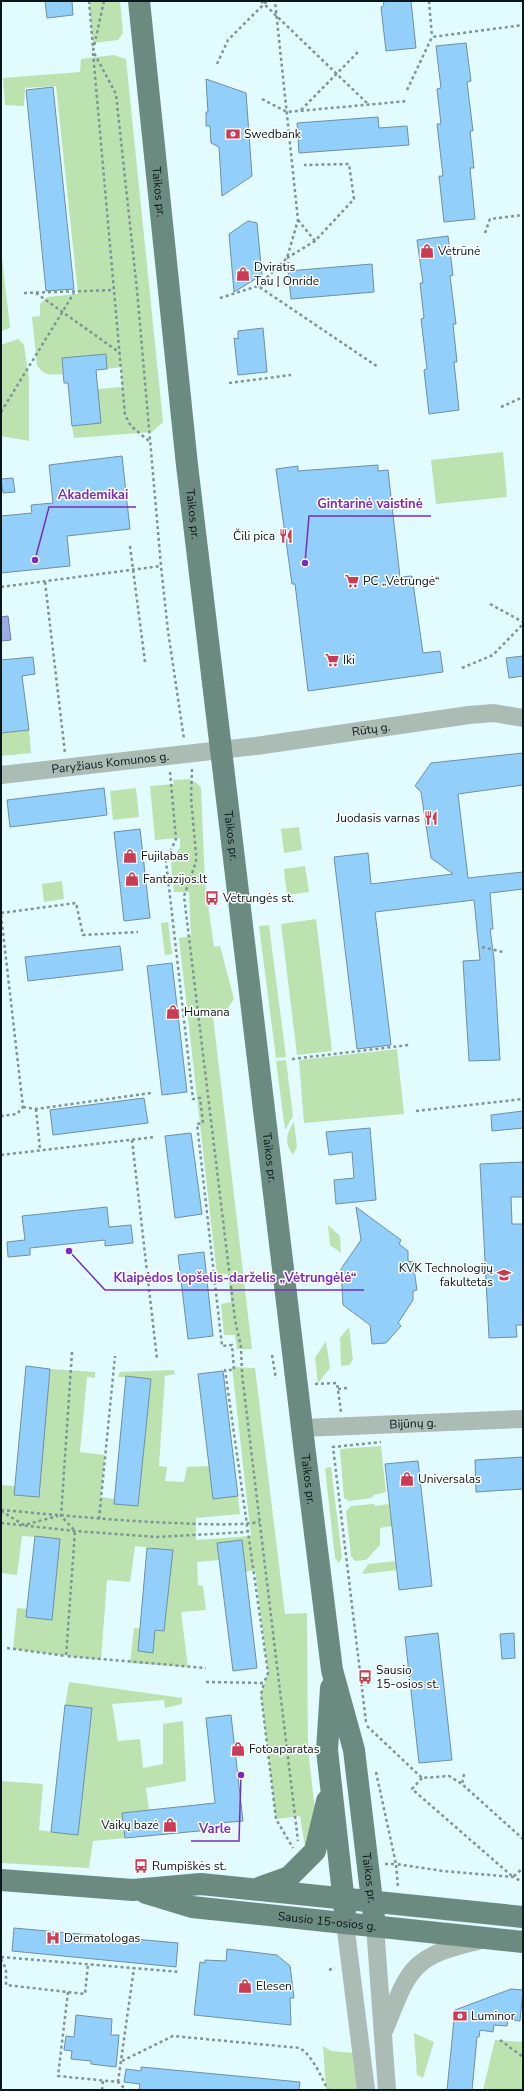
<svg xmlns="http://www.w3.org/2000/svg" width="524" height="2091" font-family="'Nunito Sans',sans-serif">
<rect width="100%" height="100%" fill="#e1fbfe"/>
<g fill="#bce3af">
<path d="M89,1H120L123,33L118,40L93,43Z"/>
<path d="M114,55L126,59L163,422L152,432L74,438L72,426L98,389L122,387L121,367L107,369L105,354L62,358L63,374C52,375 43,376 37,365L32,317L40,316V304L47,297L78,294L56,86L25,88L24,106L5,105L3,78L80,72L81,59Z"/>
<path d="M1,249L10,328L1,331Z"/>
<path d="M18,339L24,345L29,378V441L1,436V345Z"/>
<path d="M503,452L507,497L436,504L431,460Z"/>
<path d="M29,730L31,753L1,756V733Z"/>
<path d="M189,779L197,783L201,788L205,883L214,947L220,946L234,999L224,1014L213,1016L252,1349H237L235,1335H224L221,1304L231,1302L228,1274L217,1275L179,938L191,936L189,892H174L171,863L180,847V838L155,840L150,786L174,784L173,780Z"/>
<path d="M136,788L139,817L113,820L110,791Z"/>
<path d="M299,827L302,850L284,853L281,829Z"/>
<path d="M305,866L309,892L287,895L284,869Z"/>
<path d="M62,881L64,899L44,902L42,884Z"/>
<path d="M316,919L332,1051L297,1055L281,924Z"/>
<path d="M168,922L172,954L165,955L161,923Z"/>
<path d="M269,925L286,1057L276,1058L259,926Z"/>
<path d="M397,1049L404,1114L304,1123L299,1060Z"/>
<path d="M286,1060L293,1116L285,1130L276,1061Z"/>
<path d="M294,1122L297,1147L293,1155C284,1142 286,1134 294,1122Z"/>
<path d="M328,1225L340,1236L341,1253L330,1245Z"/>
<path d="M349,1327L353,1360L349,1365L341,1366L340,1338Z"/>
<path d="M326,1341L330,1368L318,1383L315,1358Z"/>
<path d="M232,1367L255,1368L285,1614L307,1613L308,1749L316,1820L306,1853L300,1816L276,1819L261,1694L268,1673L255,1570L246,1572L242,1540L217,1543L219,1560L197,1562L198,1585L203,1586L206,1610L181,1612L188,1667L130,1663L134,1628L164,1631L172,1550L135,1546L130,1582L107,1580L101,1660L13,1649L17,1608L27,1609L52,1620L60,1539L22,1536L17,1575L1,1573V1485L15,1486L14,1495L38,1497L50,1369L95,1372V1378L87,1377L80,1452L105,1455L101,1497L114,1499V1504L138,1506L151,1379L118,1377L120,1372L174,1370L175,1374L165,1376L159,1466L167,1467L165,1481L184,1482L187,1467L209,1466L213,1499L238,1496L240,1514L196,1518V1540L251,1536Z"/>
<path d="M381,1446L386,1492L374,1495L371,1498L349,1501L344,1498L340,1451L341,1449Z"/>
<path d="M331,1467L342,1557L339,1563L335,1558L325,1468Z"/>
<path d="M374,1504L375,1506L389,1504L392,1526L380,1528V1545L366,1560L355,1561L351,1556L346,1511L351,1506Z"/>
<path d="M396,1561L397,1570L362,1574L368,1564Z"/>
<path d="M69,1682L182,1698V1704L165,1708L164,1700L112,1704L118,1741L140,1739L143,1768L163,1764V1724L183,1721L186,1781L146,1788L149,1810L123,1813L125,1838L93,1841L89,1868L1,1863V1781L43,1784L39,1830L78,1835L92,1708L65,1705Z"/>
<path d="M414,2033L434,2042L423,2078L417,2075Z"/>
<path d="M495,2040L523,2042V2090H483Z"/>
<path d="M323,2046L331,2051L355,2053L359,2090H326Z"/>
</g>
<path fill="#9caae5" stroke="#6f7ea8" d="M8,616L11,640L1,641V617Z"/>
<g fill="#92cffa" stroke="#718ea3">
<path d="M45,1H72L73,15L47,18Z"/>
<path d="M383,1H411L416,48L386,51L381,7L384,6Z"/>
<path d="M466,43L471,81L467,82L473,131H470L474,168H470L475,219L444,222L439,176H443L437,124H441L437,89L441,88L436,46Z"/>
<path d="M206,79L246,93L252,176L222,196L219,147L211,143L210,126H206V112H208Z"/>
<path d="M53,87L74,289L46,291L26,90Z"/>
<path d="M378,117L379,128L407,126L409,145L299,153L297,123Z"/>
<path d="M248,221L257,223L262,275L234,292L229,234Z"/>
<path d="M448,236L453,275L450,276L456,324H453L457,362H454L459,410L429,414L424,370L427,369L421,319L424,318L420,283H423L417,240Z"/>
<path d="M372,264L374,292L291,299L288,271Z"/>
<path d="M263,328L267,372L238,375L234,338L238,339V331Z"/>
<path d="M106,354L107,369L96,370L101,423L72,426L68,383H64L62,358Z"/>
<path d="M122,456L130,529L67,536L70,566L1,573V516L32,513L31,505L53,503L49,465Z"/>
<path d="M378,465V471L388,470L400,577L412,576L423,653L440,651L443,672L308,691L295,584H292L276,469L298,466V471Z"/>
<path d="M13,478L15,492L3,493L1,479Z"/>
<path d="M523,656V676L509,678L506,658Z"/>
<path d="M33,657L35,674L22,676L29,730L1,733V660Z"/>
<path d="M523,753V785L458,794L468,878L523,872V889L490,893L493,929H490L494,959L500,1060L469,1061L463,961L480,960L474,900L375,912L391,1045L357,1049L334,857L368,853L371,884L453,874L431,858L421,792L415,786L431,763Z"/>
<path d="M104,788L107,815L10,827L7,800Z"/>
<path d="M140,829L150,918L124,921L114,832Z"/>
<path d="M120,946L123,970L28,981L25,957Z"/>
<path d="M172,963L187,1092L162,1095L147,966Z"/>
<path d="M144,1098L148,1123L53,1135L50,1110Z"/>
<path d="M523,1111V1128L492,1131L491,1115Z"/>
<path d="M370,1128L376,1200L336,1204L334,1180L354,1178L352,1152L329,1155L326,1132Z"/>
<path d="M191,1133L202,1214L175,1218L165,1136Z"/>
<path d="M523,1162V1197H511L512,1224H523V1325H516L517,1337L489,1338L480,1164Z"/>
<path d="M107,1207L109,1227L131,1225L133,1243L105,1246V1240L30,1248V1255L8,1257L7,1242L25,1240L22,1216Z"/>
<path d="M356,1207L401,1240L399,1244L408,1251V1261L413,1262L417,1290L413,1291V1300L398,1323L401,1326L386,1343L372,1344L370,1325L343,1305L341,1269L361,1240Z"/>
<path d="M204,1252L213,1336L188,1339L178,1255Z"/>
<path d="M26,1366L50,1369L39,1497L14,1495Z"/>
<path d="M223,1371L238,1496L213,1499L198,1374Z"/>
<path d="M126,1376L151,1379L138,1506L114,1504Z"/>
<path d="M523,1457V1489L476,1492L475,1460Z"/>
<path d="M418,1461L432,1586L399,1590L385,1464Z"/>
<path d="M35,1536L60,1539L52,1620L26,1617Z"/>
<path d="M242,1540L257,1668L233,1671L217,1543Z"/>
<path d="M147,1548L173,1550L164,1631L155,1630L153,1653L138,1651Z"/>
<path d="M438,1633L452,1760L419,1763L405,1637Z"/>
<path d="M514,1633L515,1658L502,1659L500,1634Z"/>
<path d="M65,1705L92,1708L78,1835L51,1832Z"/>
<path d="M231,1715L243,1821L220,1823V1829L125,1838L122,1813L215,1803L206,1718Z"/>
<path d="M14,1928L178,1943L176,1967L12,1951Z"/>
<path d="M227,1949L277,1955L290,1966L294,1998H290L291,2025L194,2015L200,1962L205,1963V1960L226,1961Z"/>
<path d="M511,1989L523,1990L520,2021L508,2019L507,2026L494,2025L493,2032L480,2030L479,2037H477L472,2090H447L455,2010Z"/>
<path d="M76,2015L112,2019L111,2035H119L116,2067L91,2064V2061L71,2059L72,2051L64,2050L66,2036L74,2037Z"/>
<path d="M141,2067L300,2082L299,2090H139L140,2084L124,2082L126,2069L141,2071Z"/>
</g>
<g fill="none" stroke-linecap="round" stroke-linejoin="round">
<g stroke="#7e9497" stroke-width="2.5" stroke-dasharray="3 3" stroke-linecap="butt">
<path d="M89,1L93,48"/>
<path d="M104,1L93,51L116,94L137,290L161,566L168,631L184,739"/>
<path d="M261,1L368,104"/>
<path d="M429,1L432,37"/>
<path d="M93,53L125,415L131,426L149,441"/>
<path d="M217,64L228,40L267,1"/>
<path d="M407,90L432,37L523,25"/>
<path d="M262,99L287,112L408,101"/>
<path d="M301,110L359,51"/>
<path d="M298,220L315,241"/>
<path d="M485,233L490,219L523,215"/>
<path d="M287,258L315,241L354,199L349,164L304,165"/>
<path d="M258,286L287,258L298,220L275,1"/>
<path d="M24,293L114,290"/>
<path d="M36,293L120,353"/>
<path d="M220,298L258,286L378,367"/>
<path d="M229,383L291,375"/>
<path d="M501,407L523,397"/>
<path d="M1,412L74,293"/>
<path d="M130,546L145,662"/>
<path d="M45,582L65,753"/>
<path d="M1,587L161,566"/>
<path d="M490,604L523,622"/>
<path d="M462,668L493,655L523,624"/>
<path d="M192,769L191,798L196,854V862L184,896L235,1320L241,1347L242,1374L298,1841"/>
<path d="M170,772L176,839L166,861L193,1099L200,1098L203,1123L197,1124L222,1346L232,1345L234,1370H225L268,1673L264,1683"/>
<path d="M1,913L76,903L83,935L138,932"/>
<path d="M1,915L23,1107L17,1114L1,1116"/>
<path d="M482,947L503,952"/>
<path d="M292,1059L409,1045"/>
<path d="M23,1107L36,1109L151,1093"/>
<path d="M36,1109L40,1150"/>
<path d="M416,1111L523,1099"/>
<path d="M132,1140L157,1359"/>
<path d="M1,1155L155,1137"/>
<path d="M72,1352L61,1516L75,1531L66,1656L206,1668"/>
<path d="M272,1355L276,1379"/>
<path d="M315,1384L337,1383L341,1412"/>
<path d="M338,1389L347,1388"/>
<path d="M1,1510C59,1515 117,1521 175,1523C203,1524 232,1526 260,1522"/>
<path d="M1,1511L24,1525L58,1516"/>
<path d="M99,1519L115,1356"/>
<path d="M1,1523L75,1531L157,1537L247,1532"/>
<path d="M7,1648L66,1656"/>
<path d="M206,1682L264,1683L261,1694L276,1819L293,1848"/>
<path d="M366,1722L333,1447L381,1442"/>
<path d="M367,1726L422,1778L449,1776L462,1784"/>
<path d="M376,1772L396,1864L443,1871L513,1877L523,1882"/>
<path d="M464,1774L462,1784L523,1839"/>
<path d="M422,1778L412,1789L513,1877L523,1868"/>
<path d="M385,1864H396L398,1888"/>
<path d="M1,1957L179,1972"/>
<path d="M1,1959L6,1969V1985L85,1994L88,1964"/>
<path d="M329,1970L335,1968"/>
<path d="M68,1992L58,2076L118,2082L126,2090"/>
<path d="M500,2040L523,2057"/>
<path d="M122,2061L173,2036L300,2048C314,2058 320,2075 328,2090"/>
<path d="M118,2082L134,1968"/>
<path d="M102,2090L103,2081"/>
</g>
<g stroke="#abbcb5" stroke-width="18">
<path id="s1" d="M1,775L256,746L469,715L494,713L523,718"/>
<path id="s2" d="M302,1428L523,1419"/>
<path d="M345,1923L366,2090"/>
<path d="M375,1926L387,2090"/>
<path d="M385,2029C409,1969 411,1956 478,1941"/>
</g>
<g stroke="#6c8b80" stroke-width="22">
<path id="s3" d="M139,1L187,465L305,1453L332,1670L354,1750L375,1926"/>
<path d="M331,1688L327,1750L345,1912"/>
<path d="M1,1880L133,1890L201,1884L523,1917"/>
<path d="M261,1887L289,1877L315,1851L327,1801"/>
<path id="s4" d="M146,1893L192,1907L523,1942"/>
</g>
</g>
<defs>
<symbol id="bank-bare" viewBox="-9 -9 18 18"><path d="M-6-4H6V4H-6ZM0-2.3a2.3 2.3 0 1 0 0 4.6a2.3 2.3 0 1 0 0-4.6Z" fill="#cb3b54" stroke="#fff" stroke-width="2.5" paint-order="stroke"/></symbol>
<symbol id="shop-bare" viewBox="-9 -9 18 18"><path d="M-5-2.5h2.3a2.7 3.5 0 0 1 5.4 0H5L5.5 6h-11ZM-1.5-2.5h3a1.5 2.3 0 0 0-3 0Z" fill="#cb3b54" stroke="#fff" stroke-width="2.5" paint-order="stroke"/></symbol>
<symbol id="restaurant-bare" viewBox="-9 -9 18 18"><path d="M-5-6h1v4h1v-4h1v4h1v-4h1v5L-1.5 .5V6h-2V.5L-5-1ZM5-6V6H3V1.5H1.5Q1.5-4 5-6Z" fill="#cb3b54" stroke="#fff" stroke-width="2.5" paint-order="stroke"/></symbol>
<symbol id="supermarket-bare" viewBox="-9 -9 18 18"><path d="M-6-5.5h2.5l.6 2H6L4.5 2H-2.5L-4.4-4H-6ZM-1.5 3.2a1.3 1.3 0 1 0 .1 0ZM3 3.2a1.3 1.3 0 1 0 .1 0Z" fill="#cb3b54" stroke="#fff" stroke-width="2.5" paint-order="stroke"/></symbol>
<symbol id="bus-bare" viewBox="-9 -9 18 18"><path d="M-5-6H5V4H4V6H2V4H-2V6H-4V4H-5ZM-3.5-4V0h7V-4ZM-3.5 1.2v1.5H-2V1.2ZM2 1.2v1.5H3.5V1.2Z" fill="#cb3b54" stroke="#fff" stroke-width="2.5" paint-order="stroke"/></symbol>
<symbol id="university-bare" viewBox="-9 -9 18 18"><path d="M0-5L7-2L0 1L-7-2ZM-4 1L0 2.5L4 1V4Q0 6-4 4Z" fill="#cb3b54" stroke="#fff" stroke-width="2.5" paint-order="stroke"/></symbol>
<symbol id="hospital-bare" viewBox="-9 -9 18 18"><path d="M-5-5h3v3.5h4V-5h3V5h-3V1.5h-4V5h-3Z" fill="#cb3b54" stroke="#fff" stroke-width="2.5" paint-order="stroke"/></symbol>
</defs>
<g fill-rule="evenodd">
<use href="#bank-bare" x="223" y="124" width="20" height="20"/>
<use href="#shop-bare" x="417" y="241" width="20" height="20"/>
<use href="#shop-bare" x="233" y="264" width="20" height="20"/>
<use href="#restaurant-bare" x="276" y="526" width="20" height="20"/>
<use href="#supermarket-bare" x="342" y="571" width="20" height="20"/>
<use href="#supermarket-bare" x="322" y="650" width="20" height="20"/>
<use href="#restaurant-bare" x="421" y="808" width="20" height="20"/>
<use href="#shop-bare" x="120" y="846" width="20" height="20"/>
<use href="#shop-bare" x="122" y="869" width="20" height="20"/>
<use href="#bus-bare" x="202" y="888" width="20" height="20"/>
<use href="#shop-bare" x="163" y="1002" width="20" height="20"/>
<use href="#university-bare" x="494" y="1265" width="20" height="20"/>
<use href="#shop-bare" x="397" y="1469" width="20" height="20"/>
<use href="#bus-bare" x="355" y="1667" width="20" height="20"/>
<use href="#shop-bare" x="228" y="1739" width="20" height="20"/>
<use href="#shop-bare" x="160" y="1815" width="20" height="20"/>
<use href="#bus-bare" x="131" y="1856" width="20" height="20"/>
<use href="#hospital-bare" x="43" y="1928" width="20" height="20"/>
<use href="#shop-bare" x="235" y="1976" width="20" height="20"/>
<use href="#bank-bare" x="450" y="2006" width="20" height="20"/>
</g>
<g text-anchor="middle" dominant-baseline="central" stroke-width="3" stroke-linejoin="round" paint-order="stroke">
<g font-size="12" fill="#07181a" stroke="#fff" text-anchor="start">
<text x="244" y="134">Swedbank</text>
<text x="438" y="251">Vėtrūnė</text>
<text x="254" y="267">Dviratis<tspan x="254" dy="14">Tau | Onride</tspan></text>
<text x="275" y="536" text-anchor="end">Čili pica</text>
<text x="363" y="581">PC „Vėtrungė“</text>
<text x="343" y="660">Iki</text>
<text x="420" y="818" text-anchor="end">Juodasis varnas</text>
<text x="141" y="856">Fujilabas</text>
<text x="143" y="879">Fantazijos.lt</text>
<text x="223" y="898">Vėtrungės st.</text>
<text x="184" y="1012">Humana</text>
<text x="493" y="1268" text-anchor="end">KVK Technologijų<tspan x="493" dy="14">fakultetas</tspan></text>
<text x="418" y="1479">Universalas</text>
<text x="376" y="1670">Sausio<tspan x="376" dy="14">15-osios st.</tspan></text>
<text x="249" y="1749">Fotoaparatas</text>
<text x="159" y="1825" text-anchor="end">Vaikų bazė</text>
<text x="152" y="1866">Rumpiškės st.</text>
<text x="64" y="1938">Dermatologas</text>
<text x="256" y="1986">Elesen</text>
<text x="471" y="2016">Luminor</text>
</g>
<g font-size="12" fill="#07181a" stroke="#fff">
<text stroke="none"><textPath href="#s3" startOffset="192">Taikos pr.</textPath></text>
<text stroke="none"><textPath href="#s3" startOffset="516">Taikos pr.</textPath></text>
<text stroke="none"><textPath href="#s1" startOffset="373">Rūtų g.</textPath></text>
<text stroke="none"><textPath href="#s1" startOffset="110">Paryžiaus Komunos g.</textPath></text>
<text stroke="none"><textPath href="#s3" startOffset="840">Taikos pr.</textPath></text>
<text stroke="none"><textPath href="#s3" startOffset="1164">Taikos pr.</textPath></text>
<text stroke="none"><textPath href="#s2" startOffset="111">Bijūnų g.</textPath></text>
<text stroke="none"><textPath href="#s3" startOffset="1488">Taikos pr.</textPath></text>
<text stroke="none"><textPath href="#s3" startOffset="1892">Taikos pr.</textPath></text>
<text stroke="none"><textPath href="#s4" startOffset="184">Sausio 15-osios g.</textPath></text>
</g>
</g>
<path fill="none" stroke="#7b2cbf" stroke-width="1.5" d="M35 560L49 507H136M305 563L309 516H431M69 1251L105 1290H364M241 1775L239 1841H191"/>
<g fill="#7b2cbf" stroke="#fff" stroke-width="1.5">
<circle cx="35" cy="560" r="4"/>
<circle cx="305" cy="563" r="4"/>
<circle cx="69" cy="1251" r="4"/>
<circle cx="241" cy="1775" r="4"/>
</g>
<g font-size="13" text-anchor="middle" font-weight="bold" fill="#7b2cbf" stroke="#fff" stroke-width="3" stroke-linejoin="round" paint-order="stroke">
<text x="93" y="499">Akademikai</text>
<text x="370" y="508">Gintarinė vaistinė</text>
<text x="235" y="1282">Klaipėdos lopšelis-darželis „Vėtrungėlė“</text>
<text x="215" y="1833">Varle</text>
</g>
<rect width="524" height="2091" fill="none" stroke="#07181a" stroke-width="4"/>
</svg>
